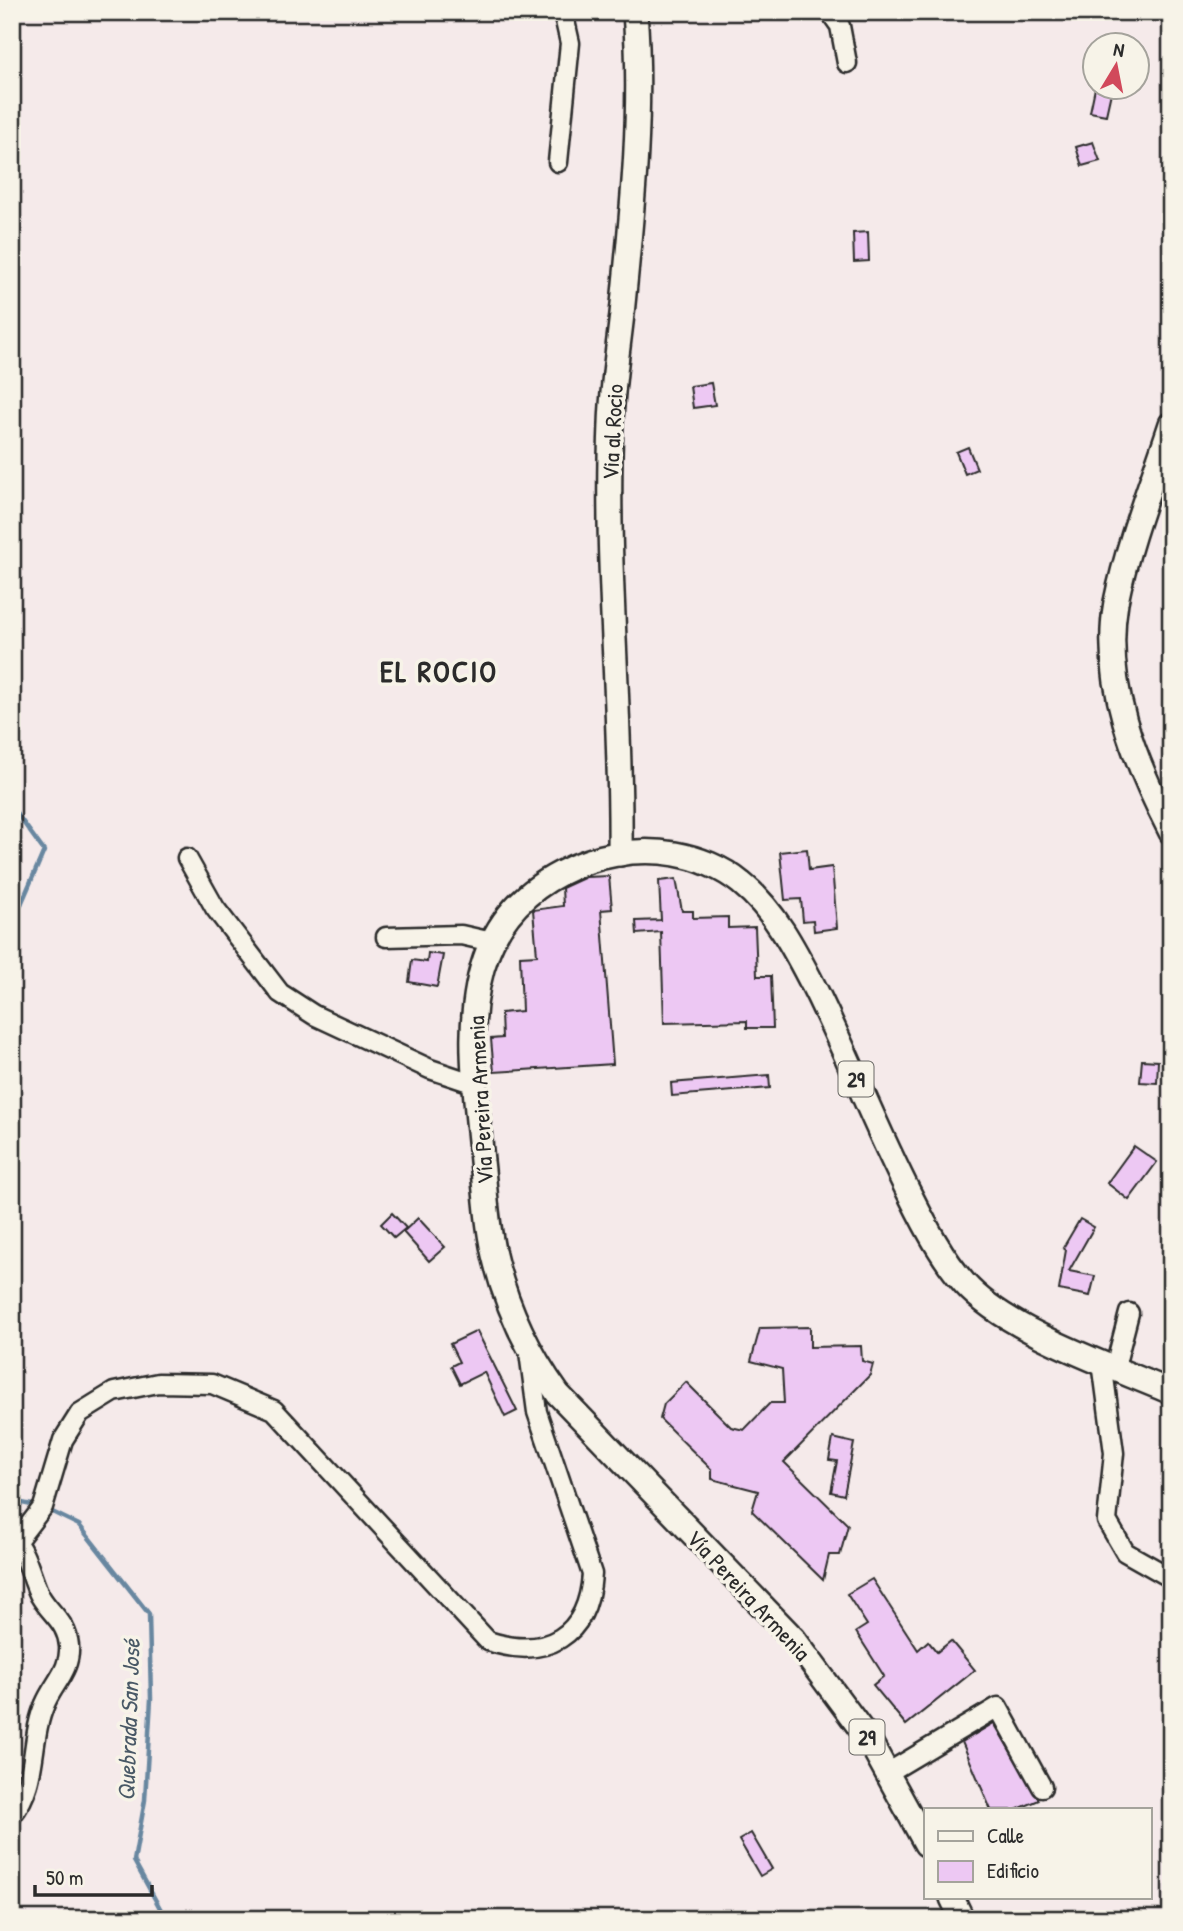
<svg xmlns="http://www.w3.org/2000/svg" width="1183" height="1931" font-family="'Patrick Hand',sans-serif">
<rect width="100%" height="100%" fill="#f5eaea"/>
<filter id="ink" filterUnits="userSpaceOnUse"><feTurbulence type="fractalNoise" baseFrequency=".0143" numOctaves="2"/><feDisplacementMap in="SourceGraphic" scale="14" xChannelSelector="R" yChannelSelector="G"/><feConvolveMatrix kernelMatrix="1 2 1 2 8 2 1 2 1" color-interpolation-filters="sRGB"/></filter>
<g filter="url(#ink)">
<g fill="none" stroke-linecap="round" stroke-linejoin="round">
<g stroke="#6887a0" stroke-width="4.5">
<path d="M12,807L44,851L12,925"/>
<path d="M12,1251L18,1259L12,1287"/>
<path d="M12,1501L37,1506"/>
<path d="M46,1509L79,1525L149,1614L151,1699L145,1800L134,1861L166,1919"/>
</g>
</g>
<g fill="#edc8f3" stroke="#2b2b2b" stroke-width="2">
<path d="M1095,88H1112L1106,115L1090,112Z"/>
<path d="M1093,142L1100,161L1082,166L1076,147Z"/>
<path d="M868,232L869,261L854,262L853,233Z"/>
<path d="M711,383L715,405L693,408L690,386Z"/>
<path d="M968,447L977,469L965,474L956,452Z"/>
<path d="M807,849L809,870L832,867L837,928L814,931L813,920L803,921L801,899L785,900L780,852Z"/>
<path d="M609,876L612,909L601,910L613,1064L494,1072L491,1039L502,1038L501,1013L522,1011L520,956L537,955L533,910L563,906L562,888L586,877Z"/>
<path d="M676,879L682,911H693V918L728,917V928L755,927L757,976H771L773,1028H747V1021L664,1023L661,932L637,934L636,921L661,920L659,881Z"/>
<path d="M428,953L443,955L437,987L409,982L412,960L427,962Z"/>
<path d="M1142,1060L1158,1061L1157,1083L1140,1082Z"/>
<path d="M769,1075L770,1088L672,1096L671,1083Z"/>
<path d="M1134,1146L1157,1162L1129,1200L1107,1183Z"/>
<path d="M392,1213L406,1228L394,1238L381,1224Z"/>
<path d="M418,1218L445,1247L429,1261L403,1232Z"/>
<path d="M1080,1219L1094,1227L1069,1271L1095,1276L1090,1296L1059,1290L1066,1250L1063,1248Z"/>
<path d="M810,1327V1347L861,1346L862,1361L873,1364L870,1375L784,1462L848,1525L840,1555H829L823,1580L752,1511L758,1491L712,1479V1470L660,1419L664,1404L686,1382L731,1427L744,1430L770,1403H784L782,1369L751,1361L760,1328Z"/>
<path d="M477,1331L517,1411L505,1417L484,1372L460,1384L451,1366L459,1362L450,1344Z"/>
<path d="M833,1438L854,1443L844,1495L831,1492L837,1461L829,1460Z"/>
<path d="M872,1579L918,1650L928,1641L937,1652L951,1641L975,1670L906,1725L873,1685L884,1676L856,1632L867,1625L847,1594Z"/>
<path d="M994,1723L1039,1800L1016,1810H991L962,1742Z"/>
<path d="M751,1833L772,1869L760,1876L739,1840Z"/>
</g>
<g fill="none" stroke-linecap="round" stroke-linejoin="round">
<defs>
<g id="minor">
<path d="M830,12L840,26L847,63"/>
<path d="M558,162L570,43L563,12"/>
<path d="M187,858L215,908L280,993L314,1015L430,1069L475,1084"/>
<path d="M386,937L461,935L492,942"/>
<path d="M1102,1362L1114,1453L1107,1521L1125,1552L1171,1578"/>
<path d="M1115,1367L1129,1313"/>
<path d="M12,1538C27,1551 31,1579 40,1596C51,1615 67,1622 69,1646C71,1670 53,1684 45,1704C29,1740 39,1783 12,1815"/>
<path d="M16,1542L43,1507L63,1440L80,1413L114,1392L158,1383L212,1384L274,1410L488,1641C546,1660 588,1637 592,1574L537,1412L529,1352"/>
<path d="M889,1772L998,1707L1042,1787"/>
</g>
<g id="major">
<path d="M1171,424C1152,482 1128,542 1116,602C1102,683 1135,762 1171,832"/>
<path d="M620,854C622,710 605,568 611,424C612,387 618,350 622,314C632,213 643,113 635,12"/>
<path d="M926,1844L869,1740L794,1639L558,1394C530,1355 508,1310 496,1263C487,1230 486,1195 482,1161C476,1093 462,1017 488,951C502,916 528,890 561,873C595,855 636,847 675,854C698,858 723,868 741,883C775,910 796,952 816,991C849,1058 876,1129 911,1197C926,1227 942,1258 965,1284C1007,1331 1111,1366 1171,1392"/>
<path d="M952,1898L962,1919"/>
</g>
</defs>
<use href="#minor" stroke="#2b2b2b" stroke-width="23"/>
<use href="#major" stroke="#2b2b2b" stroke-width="28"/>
<use href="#minor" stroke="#f7f3e8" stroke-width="18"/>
<use href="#major" stroke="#f7f3e8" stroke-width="23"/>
</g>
</g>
<g text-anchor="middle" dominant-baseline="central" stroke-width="7" stroke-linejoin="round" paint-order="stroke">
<g fill="#f7f3e8" stroke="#686764" stroke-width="2">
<rect x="838.5" y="1061.5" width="35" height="35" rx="5"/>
<rect x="849.5" y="1719.5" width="35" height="35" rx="5"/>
</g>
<g font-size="21" font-weight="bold" fill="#2b2b2b">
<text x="856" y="1079">29</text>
<text x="867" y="1737">29</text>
</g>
<g font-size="23" fill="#2b2b2b" stroke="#f7f3e8">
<text transform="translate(612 432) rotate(-87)">Via al Rocio</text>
<text transform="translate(480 1100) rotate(-93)">Vía Pereira Armenia</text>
<text transform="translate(749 1595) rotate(47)">Vía Pereira Armenia</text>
</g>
<g font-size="24" font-style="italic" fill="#495966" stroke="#f7f3e8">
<text transform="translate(128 1720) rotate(-88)">Quebrada San José</text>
</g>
<g font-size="30" font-weight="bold" letter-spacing="2" fill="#2b2b2b" stroke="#f7f3e8">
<text x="439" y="671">EL ROCIO</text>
</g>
</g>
<rect width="1183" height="1931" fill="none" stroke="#f7f3e8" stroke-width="42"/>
<rect x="21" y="21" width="1141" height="1889" fill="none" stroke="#2b2b2b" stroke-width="2.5" filter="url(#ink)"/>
<rect x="924" y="1808" width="228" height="91" fill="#f7f3e8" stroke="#a5a39c" stroke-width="2"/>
<rect x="938" y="1831" width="35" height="10" fill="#f7f3e8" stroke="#a5a39c" stroke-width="2"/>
<text x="987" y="1843" font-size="21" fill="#2b2b2b">Calle</text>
<rect x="938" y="1861" width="35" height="21" fill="#edc8f3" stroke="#a5a39c" stroke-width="2"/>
<text x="987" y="1878" font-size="21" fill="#2b2b2b">Edificio</text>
<g transform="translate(1116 66) rotate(10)"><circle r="33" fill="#f7f3e8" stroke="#a5a39c" stroke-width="2"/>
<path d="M0-5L12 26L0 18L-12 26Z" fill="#d1495b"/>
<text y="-10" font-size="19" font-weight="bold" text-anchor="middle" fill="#2b2b2b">N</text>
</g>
<path d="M35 1885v10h117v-10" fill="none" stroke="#2b2b2b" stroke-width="3.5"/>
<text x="46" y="1885" font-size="21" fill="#2b2b2b" stroke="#f7f3e8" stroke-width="5" paint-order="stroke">50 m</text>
</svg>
